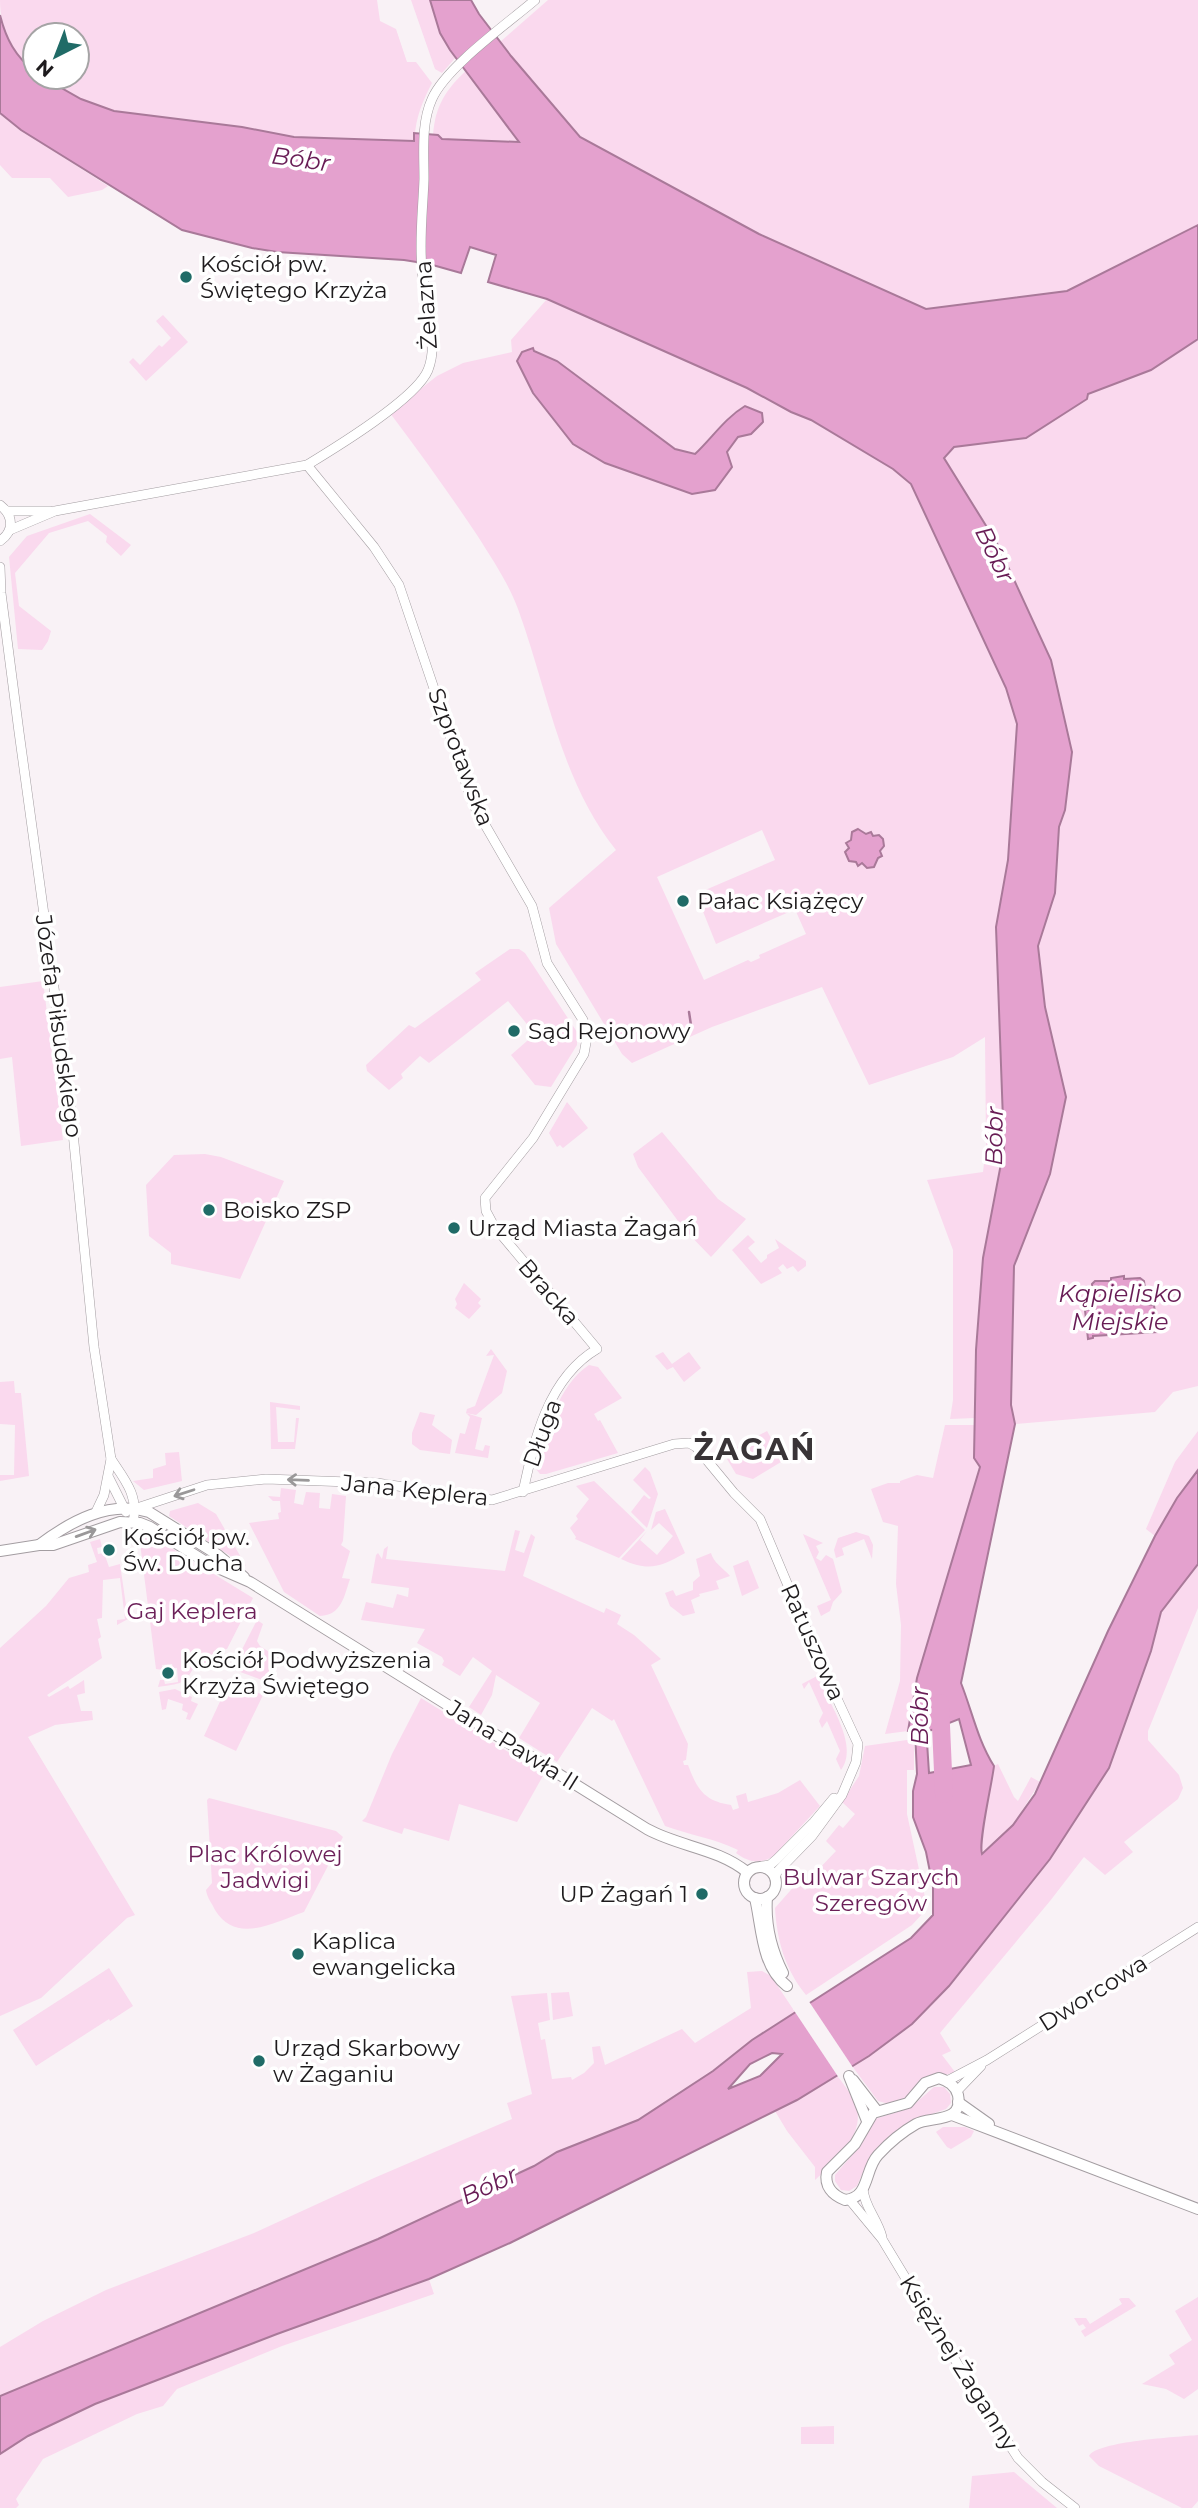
<svg xmlns="http://www.w3.org/2000/svg" width="1198" height="2508" font-family="Montserrat,sans-serif">
<rect width="100%" height="100%" fill="#f9f2f6"/>
<g fill="#fad9ee" fill-rule="evenodd">
<path d="M0,0H377L380,21L396,29L407,62H416L432,83C423,100 414,121 415,141L294,137L242,127L114,111L81,99L42,77H77V35H35V72C12,53 0,30 0,0Z"/>
<path d="M411,0H430L440,33L456,57L442,73L435,69Z"/>
<path d="M548,0H1198V225L1067,292L926,309L759,234L579,137L500,42Z"/>
<path d="M467,70L520,142L442,139L433,135C435,106 446,89 467,70Z"/>
<path d="M0,113L21,130L108,186L102,190L68,197L50,178H12L0,165Z"/>
<path d="M547,299L747,388L791,412L811,420L893,469L911,484L1006,688L1017,724L1008,860L996,927L1004,1148L983,1258L976,1350L975,1418L950,1419L953,1400V1250L927,1180L983,1172L986,1146L985,1037L953,1057L869,1085L822,987L712,1027L632,1063L622,1054L556,944L549,908L616,850C560,780 548,691 518,609C508,582 492,559 477,535C449,493 420,453 390,413L437,376L463,363L512,352L511,340ZM762,830L775,860L696,894L716,944L789,912L794,907L806,934L759,955L760,958L751,962L748,960L704,980L657,877Z"/>
<path d="M163,315L188,342L146,381L129,362L133,358L140,365L159,345L162,347L171,338L156,321Z"/>
<path d="M1198,339V1386L1173,1392L1155,1412L1015,1424L1011,1405L1014,1266L1050,1174L1045,1007L1038,946L1055,893L1059,827L1065,810L1072,752L944,458L954,447L1026,437L1087,399L1088,394L1151,370Z"/>
<path d="M90,514L131,545L121,556L106,542L107,536L88,521L49,533L15,573L19,606L51,631L48,641L42,650L18,649L9,557L27,536Z"/>
<path d="M510,949H519L525,953L577,1032V1045L551,1087L535,1085L511,1055L535,1034L508,1001L429,1063L420,1056L401,1074L403,1078L389,1090L367,1071L366,1065L409,1025L415,1028L481,980L475,973Z"/>
<path d="M43,981L63,1140L21,1146L12,1057L0,1059V987Z"/>
<path d="M567,1102L588,1128L563,1148L560,1145L557,1147L549,1133Z"/>
<path d="M662,1132L718,1199L746,1219L711,1257L684,1229L638,1167L633,1154Z"/>
<path d="M205,1154L221,1157L284,1181L240,1279L171,1264V1253L149,1236L146,1185L174,1155Z"/>
<path d="M748,1235L755,1242L748,1248L761,1263L767,1258V1255L779,1248L775,1239L806,1261V1266L798,1272L793,1266L787,1269L783,1264L778,1268L782,1273L761,1284L732,1250Z"/>
<path d="M464,1283L481,1299L478,1303L481,1306L469,1319L455,1308L457,1304L455,1299Z"/>
<path d="M491,1349L507,1371L502,1393L476,1415L466,1413L467,1409L475,1406L494,1355L486,1356Z"/>
<path d="M663,1352L672,1364L689,1352L701,1368L684,1382L673,1367L667,1370L655,1356Z"/>
<path d="M589,1365L598,1367L622,1398L594,1414L598,1421L600,1420L618,1453L546,1474H540L536,1469C546,1434 557,1386 589,1365Z"/>
<path d="M14,1381L15,1393H21L29,1476L0,1481V1475H14L15,1425L0,1424V1382Z"/>
<path d="M270,1402L300,1406V1410L276,1407L278,1442H294L296,1418H299L295,1449H271Z"/>
<path d="M420,1412L435,1415L432,1425L452,1440L450,1454L420,1450L412,1444V1433Z"/>
<path d="M466,1413L482,1418L475,1449L483,1451L485,1445L490,1446L488,1458L455,1453L460,1433L465,1434L470,1417Z"/>
<path d="M945,1425H975L974,1457L980,1467L917,1678L908,1731L885,1734L900,1681L901,1625L896,1584L898,1526L883,1522L871,1489L888,1483H900V1481L917,1475L933,1478Z"/>
<path d="M767,1431L779,1452L777,1454L781,1462L753,1479L736,1474L724,1454Z"/>
<path d="M1198,1431V1470L1177,1498L1155,1536L1146,1529L1175,1462Z"/>
<path d="M179,1452L182,1481L144,1490L133,1481L153,1478V1469L166,1465L165,1453Z"/>
<path d="M645,1467L650,1472L658,1494L647,1528L631,1512L644,1495L649,1499L651,1498L633,1480Z"/>
<path d="M594,1481L645,1530L619,1558L575,1539L576,1537L570,1528L578,1519L576,1516L589,1499L576,1486Z"/>
<path d="M281,1488L296,1490L294,1503L303,1505L306,1492L320,1493L319,1508L330,1509L332,1494L346,1496L343,1541L341,1545L350,1551L342,1578L350,1579C344,1596 342,1615 320,1616L284,1592L249,1523L279,1519L278,1513L281,1512L280,1501H273L268,1496L280,1497Z"/>
<path d="M198,1503L216,1514L246,1566L169,1516L170,1511Z"/>
<path d="M665,1509L685,1553C660,1567 649,1572 621,1559L647,1531L640,1540L657,1555L673,1536L659,1523L651,1530L656,1512Z"/>
<path d="M515,1530L520,1531L515,1550L524,1553L531,1534L535,1537L523,1576L604,1613L606,1608L621,1615L617,1624L634,1635L661,1659L651,1665L688,1744L686,1760L683,1761L684,1765H688C697,1789 704,1801 731,1805L733,1810L739,1808L736,1796L746,1793L748,1802L778,1793L800,1780L820,1806L781,1848L782,1850C767,1863 753,1866 736,1853L738,1850C714,1838 689,1835 665,1826L614,1719L612,1721L592,1708L557,1762L519,1738L540,1703L496,1675L492,1695L481,1715L469,1707L492,1671L473,1657L460,1676L442,1665L444,1661L442,1657L417,1643L425,1629L361,1620L366,1602L393,1608L397,1594L408,1597L409,1588L371,1583L376,1555L378,1553L382,1559L384,1549L388,1546L386,1559L505,1571Z"/>
<path d="M856,1532L869,1536L873,1545L872,1559L864,1539L842,1548L844,1555L836,1558L834,1550L838,1538Z"/>
<path d="M803,1534L823,1543L816,1546L819,1552L816,1558L821,1561L826,1555L833,1559L842,1592L833,1602L830,1611L821,1616L817,1606L831,1600Z"/>
<path d="M143,1538H155L253,1598L227,1649L220,1650L215,1659L220,1662L215,1671L197,1662C184,1684 186,1683 158,1687L160,1680H164L165,1684L178,1682L177,1668H173L172,1664L162,1665L163,1670L156,1669L140,1543Z"/>
<path d="M100,1539L102,1547L97,1548L98,1554L104,1553L109,1567L120,1564L128,1619L117,1625V1620L125,1619L120,1578L103,1580L102,1618L97,1619L101,1637L98,1639L102,1658L47,1695L49,1697L68,1686L70,1689L84,1680L85,1693L77,1695L81,1711H92L93,1720L55,1725L28,1737L135,1915L127,1918L41,1998L0,2016V1648L46,1606L69,1578L89,1572L88,1565L97,1562L90,1542Z"/>
<path d="M711,1553C713,1562 724,1569 730,1576L716,1581L719,1589L699,1594L700,1596L691,1600L695,1613L683,1616L670,1606L665,1593L673,1590L676,1596L693,1590V1582L700,1576L696,1559Z"/>
<path d="M748,1560L759,1588L742,1596L733,1566Z"/>
<path d="M1198,1564V1608L1148,1731V1740L1179,1775L1183,1788L1178,1799L1124,1842L1133,1852L1105,1875L1084,1857L1050,1901L940,2033L951,2051L942,2055L955,2072L945,2075L911,2098L893,2105L878,2101L852,2066L912,2024L949,1986L984,1940L1151,1651L1161,1612Z"/>
<path d="M257,1620L263,1624L257,1641L260,1646L280,1659L273,1680L264,1677L262,1680L232,1669Z"/>
<path d="M817,1676C828,1701 860,1746 841,1770L836,1759L840,1751L827,1721L822,1728L819,1721L823,1713L809,1682L804,1689L802,1684Z"/>
<path d="M230,1680L263,1695L236,1751L204,1736Z"/>
<path d="M175,1689L192,1697L191,1701L198,1704L190,1720L186,1719L188,1713L182,1710L183,1704L168,1699L166,1709L162,1710L159,1692Z"/>
<path d="M421,1698L544,1774L517,1822L459,1804L449,1841L404,1828L402,1834L362,1821L366,1817L392,1754Z"/>
<path d="M914,1739V1770H907V1814L926,1902L923,1913L912,1925L806,1995C785,1969 777,1941 775,1908L797,1883L805,1890L821,1875L817,1871L836,1851L826,1841L839,1825L843,1828L855,1814L842,1802L859,1776L865,1746Z"/>
<path d="M998,1764L1014,1797L1018,1801L1031,1777L1040,1782L1013,1825L982,1854C976,1840 992,1785 994,1766Z"/>
<path d="M209,1798L336,1831L343,1837L304,1912C275,1922 236,1945 215,1910C212,1903 207,1898 206,1890L212,1883L207,1800Z"/>
<path d="M109,1968L133,2006L110,2021L109,2019L36,2066L13,2030Z"/>
<path d="M762,1971L771,1976L795,2012L752,2040L713,2071L638,2120L557,2152L534,2166L378,2239L0,2396V2347L43,2321L106,2290L254,2233L374,2178L512,2119L507,2103L532,2094L511,1996L547,1993L550,2020L538,2023L541,2040L545,2039L552,2079L571,2077L572,2080L584,2073L594,2063L592,2047L600,2046L605,2065L682,2029L695,2043L751,2008L747,1972Z"/>
<path d="M569,1992L573,2016L553,2020L551,1993Z"/>
<path d="M837,2075C843,2084 851,2093 855,2102C868,2133 835,2162 815,2180V2167L787,2131L775,2111Z"/>
<path d="M934,2087H944L950,2094L951,2103L946,2109L929,2115L884,2144L870,2156L857,2186L849,2191L841,2190L835,2181V2175L859,2147L875,2119L910,2108Z"/>
<path d="M943,2127H965L974,2131L971,2137L951,2149L947,2147L936,2132Z"/>
<path d="M429,2279L434,2294L282,2346L177,2389L163,2406L137,2414L43,2459L16,2499L19,2505L16,2508H0V2454L28,2436L95,2404L277,2334Z"/>
<path d="M1198,2297V2389L1184,2399L1166,2389L1142,2384L1175,2364L1169,2355L1192,2340L1175,2311Z"/>
<path d="M1121,2298H1129L1136,2306L1085,2337L1081,2331L1086,2328L1083,2324L1079,2326L1074,2318H1086L1090,2324L1122,2304L1119,2299Z"/>
<path d="M834,2426V2444H801V2427Z"/>
<path d="M1198,2435V2501L1192,2508H1182L1099,2466L1089,2456C1097,2441 1178,2437 1198,2435Z"/>
<path d="M1014,2472L1057,2508H969L972,2476Z"/>
</g>
<g fill="#e4a1ce" stroke="#a97999" stroke-width="2" fill-rule="evenodd">
<path d="M430,0H471L479,14L511,56L580,137L759,234L926,309L1067,291L1198,225V339L1151,370L1088,394L1087,399L1026,438L954,447L944,458L998,545L1051,660L1072,752L1065,810L1059,827L1055,893L1038,946L1045,1007L1066,1097L1050,1174L1014,1266L1011,1405L1015,1424L961,1683C972,1711 978,1741 994,1766C992,1784 978,1842 982,1854L1013,1825L1035,1794L1108,1631L1155,1536L1177,1498L1198,1470V1564L1161,1612L1151,1651L1109,1768L1050,1859L949,1986L912,2024L869,2056L797,2100L510,2243L429,2279L277,2334L95,2404L28,2436L0,2454V2396L378,2239L534,2166L557,2152L638,2120L713,2071L752,2040L911,1938L933,1915V1887L926,1852L913,1817V1791L917,1774L915,1731H908L917,1678L980,1467L974,1458L976,1350L983,1258L1004,1148L996,927L1008,860L1017,724L1006,688L911,484L893,469L811,420L791,412L747,388L547,299L488,282L496,255L470,247L461,273L429,264L404,260L277,252L252,248L182,230L21,130L0,113V15C6,39 15,56 35,72V77H42L81,99L114,111L242,127L294,137L414,141V133L438,135L442,139L519,142L450,50L440,33ZM959,1719L971,1765L929,1773L927,1742L929,1731ZM772,2053L782,2054L760,2076L728,2089L750,2064Z"/>
<path d="M533,348L534,351L557,361L675,449L695,454C712,438 725,418 745,406L762,413L763,422L751,434L738,437L727,452L732,467L715,490L692,494L605,463L573,444L533,393L517,361L522,352Z"/>
<path d="M858,829L866,834L871,832L873,836L879,835L883,839L884,846L880,851L882,856L878,858L874,867L867,868L862,863L858,866L856,862L849,861L845,852L849,848L846,843L851,840L852,832Z"/>
<path d="M1124,1276V1279L1140,1278L1144,1281L1147,1304L1154,1305L1157,1332L1093,1336V1338L1088,1339L1085,1310L1092,1309V1284L1095,1281H1111V1278Z"/>
</g>
<path fill="#f9f2f6" d="M808,2000L854,2069L839,2078L793,2009Z"/>
<g fill="none" stroke-linecap="round" stroke-linejoin="round">
<path stroke="#a97999" stroke-width="2.5" d="M689,1012L691,1025"/>
<path stroke="#e4a1ce" stroke-width="18" d="M940,1703L944,1794"/>
<defs>
<g id="tertiary">
<path d="M307,465L374,547L399,585L473,804L532,906L547,963L583,1020L587,1037L584,1054L533,1138L485,1198L486,1211L494,1226L597,1349C548,1378 534,1440 523,1492"/>
<path d="M0,505C14,516 14,531 0,541"/>
<path d="M7,511H50"/>
<path d="M10,530L55,511L307,465C335,448 416,399 428,370C440,340 424,300 422,269C419,240 423,208 424,179C424,153 421,123 432,99C446,67 507,24 535,0"/>
<path d="M0,567L1,593L19,732L71,1112L94,1347L111,1459L104,1495L96,1512"/>
<path d="M111,1459C125,1480 139,1496 133,1522"/>
<path d="M109,1478L126,1512"/>
<path d="M137,1508L207,1485L266,1479L377,1483L492,1500L674,1444L689,1443L696,1447L734,1493L760,1519L821,1664L858,1744L856,1762L842,1795L812,1836L777,1872L775,1878"/>
<path d="M762,1866L770,1865L777,1859L814,1822L834,1798"/>
<path d="M947,2081L987,2060L1198,1927"/>
<path d="M957,2091L981,2066"/>
<path d="M863,2189C864,2206 878,2220 882,2237"/>
<path d="M849,2199L882,2239L960,2368L1018,2458L1042,2482L1075,2508"/>
</g>
<g id="secondary">
<path d="M39,1545C71,1521 109,1500 149,1512L218,1555L244,1577"/>
<path d="M0,1551L39,1545H53L120,1522L140,1523L150,1527L211,1565L250,1582L647,1829C680,1847 717,1848 747,1872"/>
<circle cx="760" cy="1883" r="16"/>
<path d="M767,1897C765,1924 771,1949 783,1973"/>
<path d="M755,1898C762,1928 761,1966 787,1986"/>
<path d="M849,2076L867,2121"/>
<path d="M939,2078C948,2081 955,2085 958,2095C964,2124 930,2116 916,2124C902,2132 888,2144 878,2155C864,2170 870,2198 845,2200C832,2195 824,2186 827,2172L855,2144L873,2113L908,2103L925,2083Z"/>
<path d="M853,2080L877,2111"/>
<path d="M958,2102L989,2124"/>
<path d="M952,2115L1198,2209"/>
</g>
</defs>
<use href="#tertiary" stroke="#a39da1" stroke-width="10"/>
<use href="#secondary" stroke="#a39da1" stroke-width="12"/>
<use href="#tertiary" stroke="#fff" stroke-width="9"/>
<use href="#secondary" stroke="#fff" stroke-width="10"/>
</g>
<defs><path id="oneway-shaft" d="M-6 0H5M1.5-3L5.5 0L1.5 3" fill="none" stroke-width="1.6" stroke-linecap="round" stroke-linejoin="round" transform="scale(1.75)"/></defs>
<g stroke="#9a9899">
<use href="#oneway-shaft" transform="translate(298 1480) rotate(-178)"/>
<use href="#oneway-shaft" transform="translate(184 1493) rotate(162)"/>
<use href="#oneway-shaft" transform="translate(86 1533) rotate(-20)"/>
</g>
<g fill="#206b67" stroke="#fff" stroke-width="2.5">
<circle cx="186" cy="277" r="7"/>
<circle cx="683" cy="901" r="7"/>
<circle cx="514" cy="1031" r="7"/>
<circle cx="209" cy="1210" r="7"/>
<circle cx="454" cy="1228" r="7"/>
<circle cx="109" cy="1550" r="7"/>
<circle cx="168" cy="1673" r="7"/>
<circle cx="702" cy="1894" r="7"/>
<circle cx="298" cy="1954" r="7"/>
<circle cx="259" cy="2061" r="7"/>
</g>
<g text-anchor="middle" dominant-baseline="central" stroke-width="7" stroke-linejoin="round" paint-order="stroke">
<g font-size="23" fill="#1e1b1d" stroke="#fff" text-anchor="start">
<text x="200" y="264">Kościół pw.<tspan x="200" dy="26">Świętego Krzyża</tspan></text>
<text x="697" y="901">Pałac Książęcy</text>
<text x="528" y="1031">Sąd Rejonowy</text>
<text x="223" y="1210">Boisko ZSP</text>
<text x="468" y="1228">Urząd Miasta Żagań</text>
<text x="123" y="1537">Kościół pw.<tspan x="123" dy="26">Św. Ducha</tspan></text>
<text x="182" y="1660">Kościół Podwyższenia<tspan x="182" dy="26">Krzyża Świętego</tspan></text>
<text x="688" y="1894" text-anchor="end">UP Żagań 1</text>
<text x="312" y="1941">Kaplica<tspan x="312" dy="26">ewangelicka</tspan></text>
<text x="273" y="2048">Urząd Skarbowy<tspan x="273" dy="26">w Żaganiu</tspan></text>
</g>
<g font-size="23" fill="#1e1b1d" stroke="#fff">
<text transform="translate(426 305) rotate(-94)">Żelazna</text>
<text transform="translate(461 757) rotate(69)">Szprotawska</text>
<text transform="translate(59 1026) rotate(82)">Józefa Piłsudskiego</text>
<text transform="translate(549 1292) rotate(49)">Bracka</text>
<text transform="translate(542 1433) rotate(-70)">Długa</text>
<text transform="translate(415 1490) rotate(6)">Jana Keplera</text>
<text transform="translate(813 1642) rotate(66)">Ratuszowa</text>
<text transform="translate(513 1745) rotate(32)">Jana Pawła II</text>
<text transform="translate(1093 1993) rotate(-32)">Dworcowa</text>
<text transform="translate(959 2363) rotate(58)">Księżnej Żaganny</text>
</g>
<g font-size="23" fill="#6b1f58" stroke="#fff">
<text x="192" y="1611">Gaj Keplera</text>
<text x="265" y="1854">Plac Królowej<tspan x="265" dy="26">Jadwigi</tspan></text>
<text x="871" y="1877">Bulwar Szarych<tspan x="871" dy="26">Szeregów</tspan></text>
</g>
<g font-size="24" font-style="italic" fill="#681c55" stroke="#fff">
<text transform="translate(301 159) rotate(8)">Bóbr</text>
<text transform="translate(995 554) rotate(64)">Bóbr</text>
<text transform="translate(994 1136) rotate(-89)">Bóbr</text>
<text x="1120" y="1293">Kąpielisko<tspan x="1120" dy="28">Miejskie</tspan></text>
<text transform="translate(919 1716) rotate(-90)">Bóbr</text>
<text transform="translate(489 2185) rotate(-25)">Bóbr</text>
</g>
<g font-size="30" font-weight="bold" letter-spacing="2" fill="#393437" stroke="#fff">
<text x="755" y="1449">ŻAGAŃ</text>
</g>
</g>
<g transform="translate(56 56) rotate(222)"><circle r="33" fill="#ffffff" stroke="#a5a4a5" stroke-width="2"/>
<path d="M0-5L12 26L0 18L-12 26Z" fill="#206b67"/>
<text y="-10" font-size="19" font-weight="bold" text-anchor="middle" fill="#1e1b1d">N</text>
</g>
</svg>
